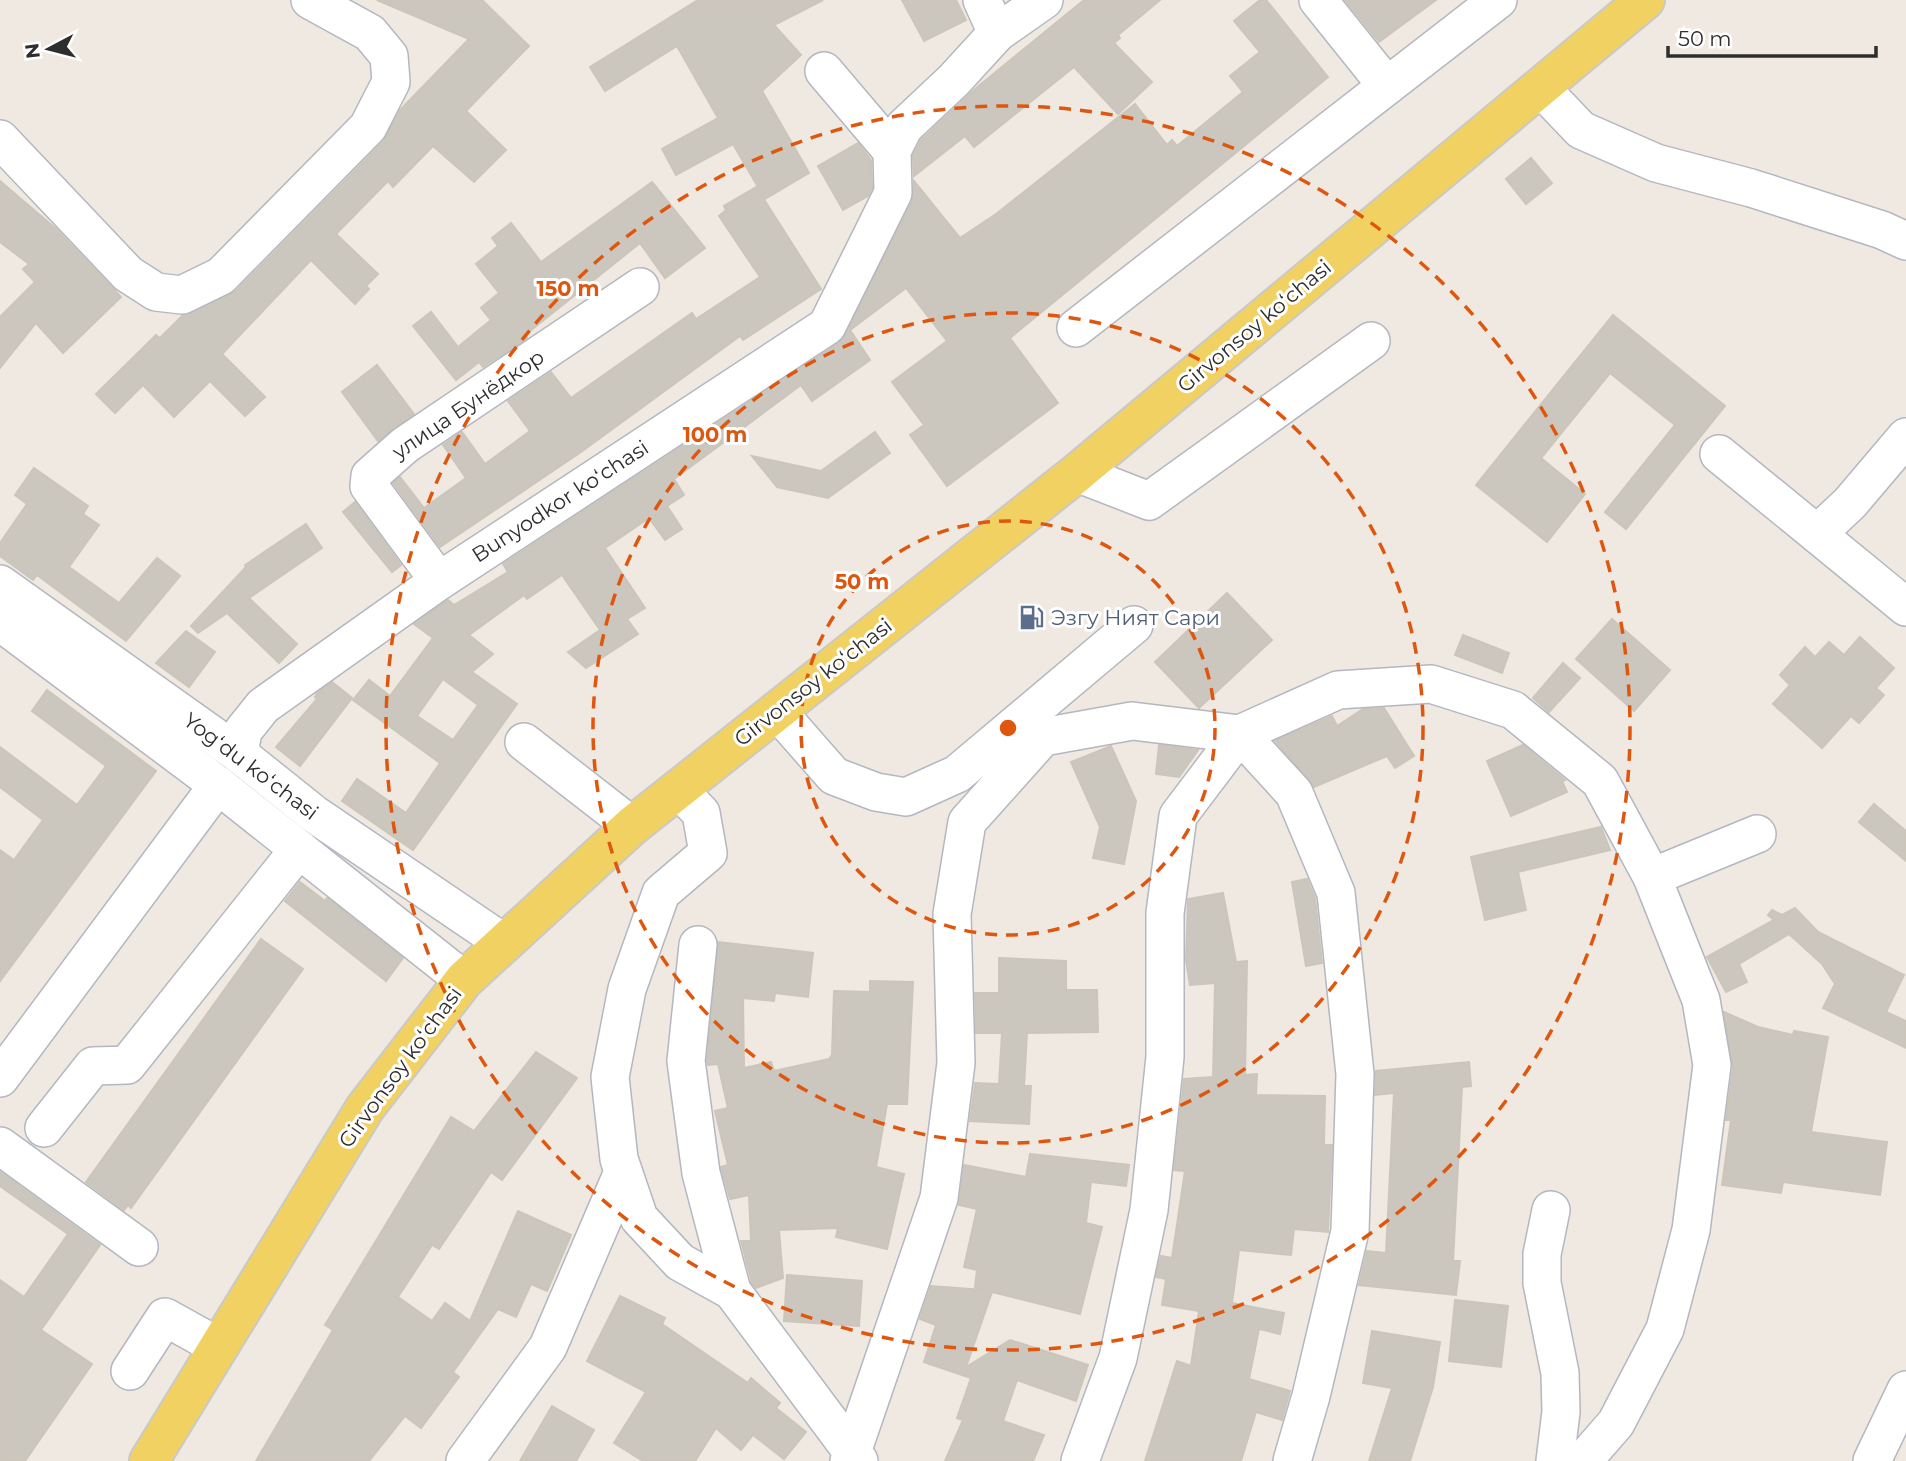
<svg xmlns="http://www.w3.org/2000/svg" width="1906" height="1461" font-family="Montserrat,sans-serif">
<rect width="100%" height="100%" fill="#efe9e1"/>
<g fill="#cbc7bf" stroke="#cbc5ba" stroke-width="2" fill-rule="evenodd">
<path d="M377,0H482L529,46L466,111L506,150L474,182L433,146L393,187L388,181L336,234L378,274L366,286L369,289L355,304L311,260L222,354L265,397L245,416L210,381L174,417L143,385L115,413L96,394L156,335L160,338L183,315L236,291L383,142L400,110L469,39Z"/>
<path d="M698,0H823L774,25L801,55L762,91L809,173L765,199L733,144L676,175L662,149L718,118L677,46L605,91L590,67Z"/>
<path d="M902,0H956L966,20L924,41Z"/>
<path d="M1084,0H1160L1118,35L1120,38L1114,43L1152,82L1118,114L1074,67L974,147L965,136L914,176L913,156L921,140L975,89Z"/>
<path d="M1260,0H1266L1328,77L1010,338L1058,403L947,486L910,435L924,425L892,382L947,341L906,288L850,330L870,360L812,401L801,385L674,479L684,495L667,506L682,529L665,540L649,518L605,548L645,608L627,619L638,634L586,668L568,652L600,630L562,575L527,599L524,595L469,635L493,654L472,672L517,704L413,850L342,801L357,779L406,813L440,763L353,700L369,680L390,696L433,638L414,624L448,600L454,605L508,572L503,564L839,343L912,202L914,181L960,238L996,214L1135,104L1167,145L1172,140L1177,146L1243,92L1230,76L1260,52L1234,21ZM443,679L478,705L453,740L417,716Z"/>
<path d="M1345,0H1436L1379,42Z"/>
<path d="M858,143L871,160L872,188L868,196L843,210L818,166Z"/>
<path d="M1531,158L1552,183L1526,204L1506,179Z"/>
<path d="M0,181L55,228L121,297L63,353L36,323L0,368V317L35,282L23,269L29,264L0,242Z"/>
<path d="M652,182L705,248L665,278L640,243L525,335L527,338L483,367L479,362L456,380L413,326L431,312L458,347L491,320L481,308L499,293L476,264L498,246L492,238L511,223L541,262Z"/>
<path d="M756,187L821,289L743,340L740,336L581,452L440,547L393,483L400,477L424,508L466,478L443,445L462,432L485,464L530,431L508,401L551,372L571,398L692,313L696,319L760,277L719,216L726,210L724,206Z"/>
<path d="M1613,315L1725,406L1626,529L1605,512L1675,425L1610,373L1541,458L1585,494L1547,542L1476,485Z"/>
<path d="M377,365L414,414L378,441L342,392Z"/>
<path d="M875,432L890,453L828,498L777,487L752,456L821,471Z"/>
<path d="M34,468L88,506L83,514L99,525L69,567L119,603L157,558L180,576L126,641L37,575L33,580L0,556V543L27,504L15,495Z"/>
<path d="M355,502L401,565L392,572L343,512Z"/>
<path d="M306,524L322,548L249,598L297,644L279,663L227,613L198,633L191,626L246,567L245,565Z"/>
<path d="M1227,593L1272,640L1199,708L1155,662Z"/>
<path d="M1612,619L1670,670L1634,711L1576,659Z"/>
<path d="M186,631L215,652L189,687L156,663Z"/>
<path d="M1463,635L1509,653L1502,673L1455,655Z"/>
<path d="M1860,637L1894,668L1876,688L1884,695L1859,723L1851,716L1822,748L1773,704L1790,685L1780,675L1805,647L1815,657L1829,642L1844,655Z"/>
<path d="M1563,663L1580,678L1549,712L1533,698Z"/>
<path d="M332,682L352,698L300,766L276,747L317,699L315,697L317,693Z"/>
<path d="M47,690L156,771L0,981V850L14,860L43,820L0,787V747L77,805L106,766L32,711Z"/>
<path d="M1384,708L1414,756L1395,768L1387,756L1314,787L1275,741L1332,716L1337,726L1363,709Z"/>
<path d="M1159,745L1198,750L1179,777L1156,774Z"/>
<path d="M1523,745L1565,780L1562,781L1567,792L1511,816L1487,761Z"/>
<path d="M1111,746L1136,801L1124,864L1093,858L1100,827L1071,762Z"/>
<path d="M1874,804L1906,831V861L1859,822Z"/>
<path d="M1601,827L1610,850L1518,872L1526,910L1485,920L1471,857Z"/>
<path d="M1307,879L1315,898L1322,963L1306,966L1292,882Z"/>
<path d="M300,882L325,901L327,898L403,958L386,981L285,901Z"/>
<path d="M1223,893L1236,962L1247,961L1245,1075L1257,1074L1256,1095L1325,1096L1324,1145H1332L1328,1232L1294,1229L1291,1255L1239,1250L1232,1303L1284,1313L1280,1334L1259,1329L1249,1379L1290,1391L1282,1420L1256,1412L1241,1461H1145L1177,1361L1191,1366L1199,1311L1162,1305L1166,1279L1156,1277L1161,1256L1172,1258L1185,1171L1174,1170L1184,1079L1213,1077L1215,983L1190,985L1186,960L1188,899Z"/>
<path d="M1795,908L1818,932L1904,975L1886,1012L1906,1021V1048L1823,1008L1835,984L1822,964L1789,934L1739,964L1747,982L1726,992L1707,957L1774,920L1768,915L1772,910L1782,915Z"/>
<path d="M261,939L303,969L131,1208L128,1205L124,1210L86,1182Z"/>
<path d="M718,942L813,953L808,997L775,993L774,1001L743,998L744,1068L771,1062L774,1071L829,1059L832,1055L834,991L870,992V981L913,982L907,1104H887L876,1167L904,1174L887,1249L836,1237L838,1228L779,1230L783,1278L756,1288L752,1283L741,1241H751L749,1195L730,1199L721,1167L728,1165L715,1111L728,1108L718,1064L708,1065L707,1061Z"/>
<path d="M999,958L1066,961V990H1097L1098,1032L1027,1033L1024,1086H1031L1029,1124L970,1121L975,1083L999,1084L1002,1033H976L975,993H999Z"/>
<path d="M1724,1012L1758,1027L1793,1035L1794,1031L1828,1037L1811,1132L1887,1142L1880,1195L1783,1182L1781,1193L1722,1185L1731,1120H1726L1733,1067Z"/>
<path d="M536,1052L577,1078L502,1180L491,1172L439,1249L432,1245L398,1297L432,1321L445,1303L470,1321L518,1211L571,1235L547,1291L531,1284L516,1317L498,1309L453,1372L459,1377L421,1428L405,1416L369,1461H256L333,1330L325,1325L451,1117L474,1131Z"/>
<path d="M1469,1062L1471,1086L1462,1087L1453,1261H1460L1456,1295L1359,1285L1367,1251L1386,1253L1394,1093L1375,1095L1376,1071Z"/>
<path d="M1030,1154L1129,1165L1126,1186L1091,1182L1086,1223L1102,1227L1080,1314L992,1292L966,1367L1010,1340L1088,1365L1076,1401L1017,1380L1003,1421L1044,1435L1033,1461H945L963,1420L957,1418L971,1378L924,1362L936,1325L920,1319L931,1286L984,1290L975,1287L977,1270L964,1267L977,1209L959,1205L964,1165L1026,1177Z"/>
<path d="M0,1172L100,1245L41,1330L92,1364L25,1461H0V1280L24,1297L68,1234L0,1186Z"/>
<path d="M787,1275L862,1281L859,1326L784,1321Z"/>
<path d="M620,1296L665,1318L662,1324L748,1383L751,1378L780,1403L776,1408L806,1432L784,1459L753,1435L741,1450L716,1428L695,1461H643L614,1443L646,1392L587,1361Z"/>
<path d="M1455,1300L1508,1306L1501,1367L1449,1361Z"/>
<path d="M1372,1331L1440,1342L1433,1387L1410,1461H1369L1392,1388L1363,1383Z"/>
<path d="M552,1406L594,1430L576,1461H520Z"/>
</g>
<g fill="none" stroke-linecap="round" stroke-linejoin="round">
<defs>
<g id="minor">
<path d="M982,0L997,33"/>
<path d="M1318,0L1387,86L1498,0"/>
<path d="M824,71L892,151"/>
<path d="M1541,88L1581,130L1656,163L1751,188L1882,230L1906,241"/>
<path d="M0,139L128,274L156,292L182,295L221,276L368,127L391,82L389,56L370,33L310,0"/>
<path d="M1076,328L1387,86"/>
<path d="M1719,454L1817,534L1850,503L1906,437"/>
<path d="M1077,473L1149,501L1371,341"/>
<path d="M1817,534L1906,607"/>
<path d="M439,581L369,486L370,476L405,445L640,287"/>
<path d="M0,584L239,754L314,814L504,943"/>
<path d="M0,622L218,785L464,980"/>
<path d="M777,711L834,776L876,792L906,797L957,774L1134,625"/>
<path d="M524,742L632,826"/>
<path d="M239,754L243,731L263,706L439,581L827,326L893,193L892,151L904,127L954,80L997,33L1044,0"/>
<path d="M678,789L701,813L708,853L661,893L627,989L610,1077L619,1159L639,1218L680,1262L732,1291L859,1461"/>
<path d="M1652,877L1757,834"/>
<path d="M698,945L686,1061L701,1173L732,1291"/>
<path d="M0,1078L218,785"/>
<path d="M44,1128L93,1066L127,1065L299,849"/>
<path d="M0,1146L139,1247"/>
<path d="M1551,1210L1542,1254V1283L1560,1373L1561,1412L1555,1461"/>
<path d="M130,1371L165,1317L219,1347"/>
<path d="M465,1461L548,1347L623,1172"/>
<path d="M849,1461L939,1198L956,1063L952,914L967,822L1043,737L1132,721L1240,734L1294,793L1336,893L1355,1074L1350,1231L1311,1396L1292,1461"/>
<path d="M1080,1461L1118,1358L1149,1210L1165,1057V913L1178,816L1240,734L1338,690L1431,684L1513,710L1600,781L1652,877L1701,1000L1712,1065L1691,1230L1665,1329L1616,1423L1583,1461"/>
<path d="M1872,1461L1906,1390"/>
</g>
<path id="major" d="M149,1461L365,1108L464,980L632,826L1077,473L1645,0"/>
</defs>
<use href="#minor" stroke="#b4b7c1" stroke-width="40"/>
<use href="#major" stroke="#c9c9c9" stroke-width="42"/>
<use href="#minor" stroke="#fff" stroke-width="37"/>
<use href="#major" stroke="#f2d163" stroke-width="38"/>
</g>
<g fill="none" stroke="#df570e" stroke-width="3.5" stroke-dasharray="12 9">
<circle cx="1008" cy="728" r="207"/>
<circle cx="1008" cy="728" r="415"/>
<circle cx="1008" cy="728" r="622"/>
</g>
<defs>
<symbol id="fuel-bare" viewBox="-9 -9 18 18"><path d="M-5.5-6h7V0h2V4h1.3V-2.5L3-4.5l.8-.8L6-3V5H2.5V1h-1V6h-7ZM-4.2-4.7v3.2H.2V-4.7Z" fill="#5c6f8a" stroke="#fff" stroke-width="2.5" paint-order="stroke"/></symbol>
</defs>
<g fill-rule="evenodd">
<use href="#fuel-bare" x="1014" y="600" width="35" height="35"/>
</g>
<g text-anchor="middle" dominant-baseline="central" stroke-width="6" stroke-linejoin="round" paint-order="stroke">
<g font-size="21" fill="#2e2e2e" stroke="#fff">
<text transform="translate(1254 326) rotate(-40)">Girvonsoy koʻchasi</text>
<text transform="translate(468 404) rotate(-34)">улица Бунёдкор</text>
<text transform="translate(560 501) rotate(-33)">Bunyodkor koʻchasi</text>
<text transform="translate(813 682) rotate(-38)">Girvonsoy koʻchasi</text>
<text transform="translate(251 766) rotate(37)">Yogʻdu koʻchasi</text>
<text transform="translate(400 1067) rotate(-54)">Girvonsoy koʻchasi</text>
</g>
<g font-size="21" fill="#4e5e75" stroke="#fff" text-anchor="start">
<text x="1051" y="617">Эзгу Ният Сари</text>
</g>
</g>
<circle cx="1008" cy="728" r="10" fill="#df570e" stroke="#fff" stroke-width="3.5"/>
<g font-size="21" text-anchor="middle" font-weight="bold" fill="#df570e" stroke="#fff" stroke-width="6" stroke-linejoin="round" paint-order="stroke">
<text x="568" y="296">150 m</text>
<text x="715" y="442">100 m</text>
<text x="862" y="589">50 m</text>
</g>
<g transform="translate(49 49) rotate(263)" stroke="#ffffff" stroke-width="5" paint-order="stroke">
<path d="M0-5L12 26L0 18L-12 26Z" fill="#2e2e2e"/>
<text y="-10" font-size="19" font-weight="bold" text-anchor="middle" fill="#2e2e2e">N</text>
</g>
<path d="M1668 46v10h208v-10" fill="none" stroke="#2e2e2e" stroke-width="3.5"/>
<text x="1678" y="46" font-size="21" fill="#2e2e2e" stroke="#ffffff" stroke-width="5" paint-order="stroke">50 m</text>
</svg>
